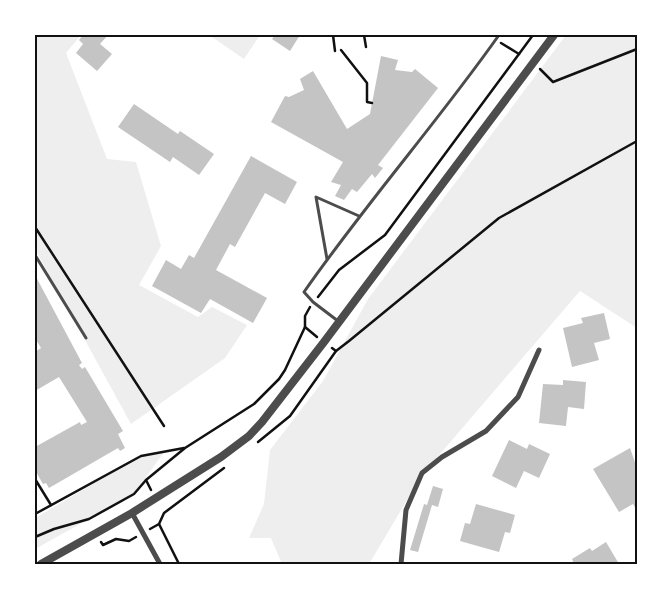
<svg xmlns="http://www.w3.org/2000/svg" width="672" height="599" font-family="'Libre Baskerville',serif">
<rect width="100%" height="100%" fill="#fff"/>
<g fill="#eee">
<path d="M35,35H81L66,53L107,159L136,162L161,246L139,285L198,317L212,307L247,325L225,358L131,424L35,249Z"/>
<path d="M209,35H260L244,59Z"/>
<path d="M566,35H637V328L580,291L422,475L369,564H282L271,538H249L264,504L270,450L323,381L368,299Z"/>
<path d="M164,452L134,494L35,549V518L141,456Z"/>
</g>
<g fill="#c4c4c4">
<path d="M83,35H108L100,44L112,54L97,71L76,53L83,44L79,40Z"/>
<path d="M275,35H300L290,51L272,39Z"/>
<path d="M381,56L398,60L395,70L412,72L415,69L438,88L378,165L383,168L375,178L372,174L357,192L352,189L344,200L335,196L341,185L331,182L343,162L271,122L285,96L289,97L304,90L300,79L313,71L347,129L370,114Z"/>
<path d="M134,104L178,134L180,131L214,154L199,175L173,157L170,162L118,127Z"/>
<path d="M251,156L297,182L285,204L265,193L235,247L230,244L216,270L267,298L253,323L210,299L201,313L152,286L166,260L181,269L189,255L194,258Z"/>
<path d="M35,275L82,363L79,365L82,369L85,367L123,431L118,434L125,448L120,451L118,448L49,488L46,483L43,484L35,470V447L80,422L81,425L87,422L59,377L35,391V352L41,348L35,338Z"/>
<path d="M604,313L610,339L594,343L599,360L572,367L563,328L583,323L581,318Z"/>
<path d="M563,380L586,382L584,409L568,407L566,426L539,423L543,384L563,385Z"/>
<path d="M509,440L527,449L529,444L550,454L539,478L524,471L516,488L492,476Z"/>
<path d="M630,448L637,468V508L636,509L633,504L619,512L593,469Z"/>
<path d="M433,486L443,489L438,507L432,505L418,552L410,550L424,504L427,505Z"/>
<path d="M476,504L515,515L510,533L505,532L499,552L460,541L465,523L470,524Z"/>
<path d="M606,542L619,564H574L572,559L590,548L592,551Z"/>
</g>
<g fill="none" stroke-linecap="round" stroke-linejoin="round">
<g stroke="#111" stroke-width="2.5">
<path d="M333,35L335,51"/>
<path d="M364,35L366,47"/>
<path d="M501,43L519,54"/>
<path d="M341,50L367,83V102L372,103"/>
<path d="M540,69L553,82L637,49"/>
<path d="M35,227L164,426"/>
<path d="M318,297L339,270L385,235L533,35"/>
<path d="M305,327L317,337"/>
<path d="M332,348L336,351L349,341L499,218L637,141"/>
<path d="M258,442L290,416L336,351"/>
<path d="M35,479L51,505"/>
<path d="M146,480L151,490"/>
<path d="M35,514L141,456L184,448"/>
<path d="M159,524L179,564"/>
<path d="M150,529L159,524L164,513L224,468"/>
<path d="M35,537L54,529L89,519L134,494L146,480L185,448L254,404L279,379L285,370L305,327V316L310,307"/>
<path d="M101,542L103,545L116,539L129,541L136,537"/>
</g>
<g stroke="#4c4c4c" stroke-width="3">
<path d="M35,255L86,338"/>
<path d="M327,259L316,197L359,216"/>
<path d="M338,321L313,302L304,292C366,203 437,123 499,35"/>
</g>
<g stroke="#4c4c4c" stroke-width="5">
<path d="M132,513L160,564"/>
<path d="M401,564L406,510L422,473L442,457L486,431L518,397L539,350"/>
</g>
<path stroke="#4c4c4c" stroke-width="8" d="M41,564L132,513L221,457L249,436L262,422L324,342L554,35"/>
</g>
<rect width="672" height="599" fill="none" stroke="#ffffff" stroke-width="72"/>
<rect x="36" y="36" width="600" height="527" fill="none" stroke="#111" stroke-width="2"/>
</svg>
